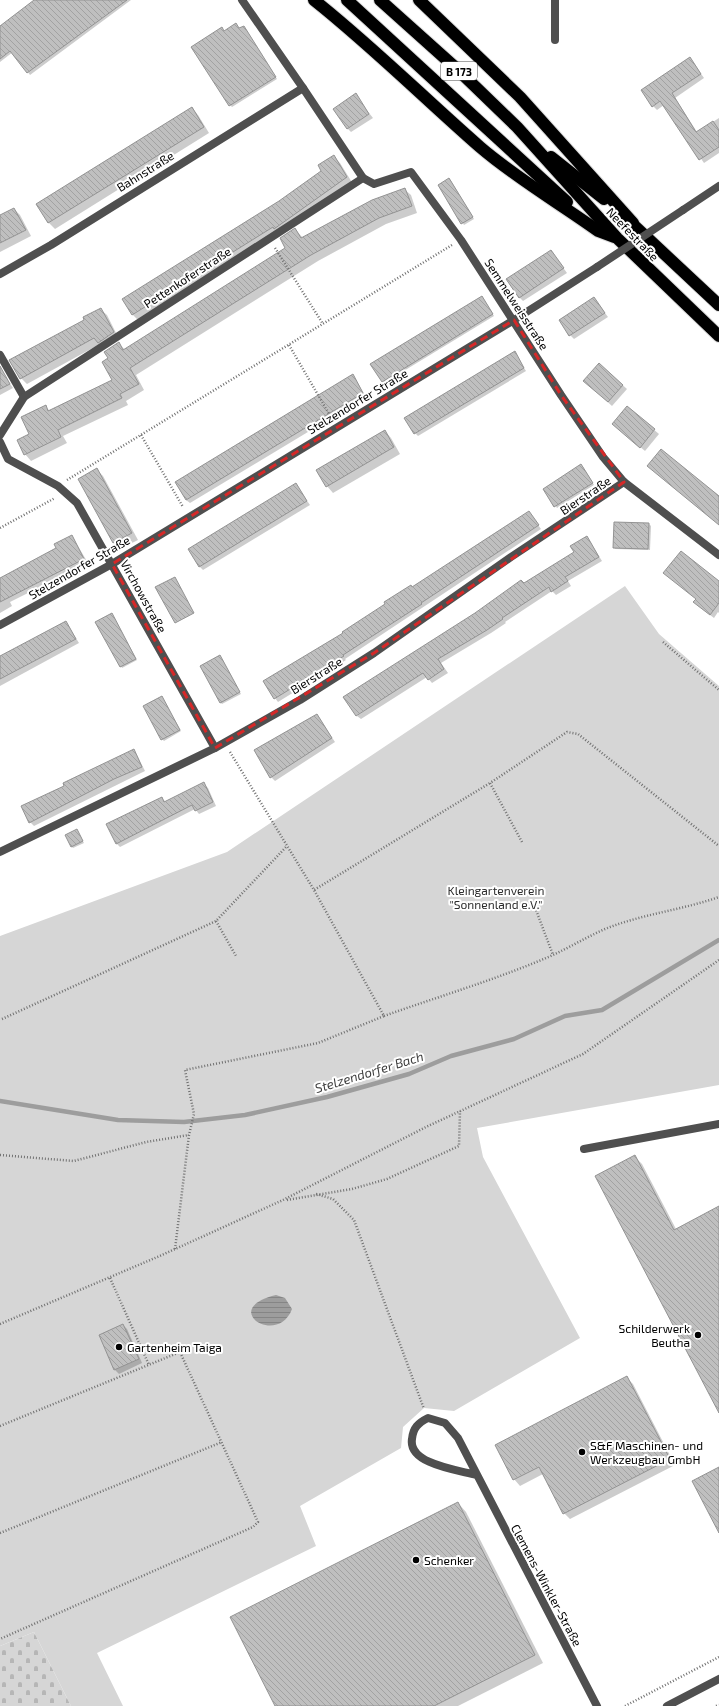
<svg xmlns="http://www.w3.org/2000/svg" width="719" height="1706" font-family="'Exo 2',sans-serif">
<defs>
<pattern id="cemetery-stones" width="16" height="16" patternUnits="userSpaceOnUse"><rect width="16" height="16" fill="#d6d6d6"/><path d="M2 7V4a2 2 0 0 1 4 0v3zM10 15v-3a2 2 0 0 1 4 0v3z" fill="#b6b6b6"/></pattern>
<pattern id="water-rules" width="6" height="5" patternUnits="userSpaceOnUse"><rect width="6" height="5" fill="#9d9d9d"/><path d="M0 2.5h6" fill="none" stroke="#858585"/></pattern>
<pattern id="building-back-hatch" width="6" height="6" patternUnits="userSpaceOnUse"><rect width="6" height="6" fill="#bfbfbf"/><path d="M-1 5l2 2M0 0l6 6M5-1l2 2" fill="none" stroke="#a2a2a2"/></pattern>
</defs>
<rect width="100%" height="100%" fill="#fff"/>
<path fill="#d6d6d6" d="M625,586L659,634L719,686V1085L477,1128L483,1157L580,1338L454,1411L424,1408L403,1427L401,1448L300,1506L316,1546L97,1653L123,1706H71L34,1632L0,1646V936L227,852Z"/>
<path fill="url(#cemetery-stones)" d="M34,1632L71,1706H0V1646Z"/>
<path fill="url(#water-rules)" d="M276,1295L285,1298L292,1309C278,1347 218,1309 276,1295Z"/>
<g fill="#0003">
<path d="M36,0H131L30,75L13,52L0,62V27Z"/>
<path d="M245,29L277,79L232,107L230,105L223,30L225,32Z"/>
<path d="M690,58L704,78L675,98L697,132L719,118V153L704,163L664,105L657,110L653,106Z"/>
<path d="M355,95L373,118L351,132L347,128Z"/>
<path d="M192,108L198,115L209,133L55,229L49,223L38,204Z"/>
<path d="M333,156L340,163L353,184L140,322L133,315L124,300L280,202L323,171Z"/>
<path d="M451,181L474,219L464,225L439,186Z"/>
<path d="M404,189L411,195L417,213L386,224L318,261L136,375L144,390L126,401L128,405L63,436L67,443L31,461L25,454L31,434L45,406L50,411L114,380L110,359L119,343L125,350L287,248L295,229L303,238Z"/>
<path d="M14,209L20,215L31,236L0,252V217Z"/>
<path d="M551,251L567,273L523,301L519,297Z"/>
<path d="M482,297L494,316L384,383L382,381Z"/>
<path d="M594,298L608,317L574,339L570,335Z"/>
<path d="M100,309L107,315L119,339L100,344L27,384L21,378L85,320Z"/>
<path d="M514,352L526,371L418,436L415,433L406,418Z"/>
<path d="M599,364L627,389L612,406L589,385Z"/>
<path d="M2,372L13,388L0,395V373Z"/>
<path d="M353,375L366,397L190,503L186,500Z"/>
<path d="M627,407L659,434L645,451L613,424Z"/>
<path d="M385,431L391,438L400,454L333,493L327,486L318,470Z"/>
<path d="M583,467L594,485L557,508L544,489Z"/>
<path d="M97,470L103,476L138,540L120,549L114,543L79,479Z"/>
<path d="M296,485L310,505L203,570L199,566Z"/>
<path d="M529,512L541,529L345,659L346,660L278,702L275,698L344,634Z"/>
<path d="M649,524L651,526L650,550L615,549L614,547Z"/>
<path d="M72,536L88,563L10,602L12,606L0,613V582L57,548Z"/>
<path d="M587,537L602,561L568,581L571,586L556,595L552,591L505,622L506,623L491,633L441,663L448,673L432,683L427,677L361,719L357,716L524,584L575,552Z"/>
<path d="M719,582V613L718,612L714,618L698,606Z"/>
<path d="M112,614L137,660L122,668L121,666Z"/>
<path d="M66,622L79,643L0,686V658Z"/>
<path d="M221,658L241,694L222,704L221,703Z"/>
<path d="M163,699L181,731L164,741L162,739Z"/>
<path d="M317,715L335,742L275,781L271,777Z"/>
<path d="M133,751L137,755L145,771L34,826L30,822L66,786Z"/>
<path d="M204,784L208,788L216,806L199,814L195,809L120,847L116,843L162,798L166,802Z"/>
<path d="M78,832L84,843L73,848L71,846Z"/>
<path d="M634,1156L642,1164L676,1229L719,1207V1411Z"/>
<path d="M123,1325L127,1329L142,1363L119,1374L115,1370L100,1336Z"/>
<path d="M627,1378L633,1384L675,1465L570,1519L564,1513L543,1474L520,1486L514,1479Z"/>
<path d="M458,1503L466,1512L543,1663L458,1706H276Z"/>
</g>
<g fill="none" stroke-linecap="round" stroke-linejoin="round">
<path stroke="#9d9d9d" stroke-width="4.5" d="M0,1101L118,1120L184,1122L245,1115L327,1097L409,1074L451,1056L514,1039L565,1016L602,1010L719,940"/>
</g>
<g fill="url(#building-back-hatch)" stroke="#939393">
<path d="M34,0H127L27,73L10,51L0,59V26Z"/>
<path d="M236,23L239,28L244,26L276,77L229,106L191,47L222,27L224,31Z"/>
<path d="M690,57L701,74L672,93L696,132L713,121L719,130V147L699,160L660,101L652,107L641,90Z"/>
<path d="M356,93L369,114L347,129L333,109Z"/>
<path d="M192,107L204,127L48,223L36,204Z"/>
<path d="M334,155L347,177L274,229L273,227L132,315L122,299L279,201L321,171L318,165Z"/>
<path d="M449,178L473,217L461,224L438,185Z"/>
<path d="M405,188L412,206L379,218L311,255L130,368L139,384L120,394L122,398L58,430L61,437L24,455L17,440L29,434L21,417L46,405L48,411L112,380L102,362L108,358L104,352L119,342L123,350L285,248L280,238L295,228L301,238L372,200Z"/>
<path d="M14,208L26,230L0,243V215Z"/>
<path d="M551,250L564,268L519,298L506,279Z"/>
<path d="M482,296L493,314L382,382L370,364Z"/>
<path d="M594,297L605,313L569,336L559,320Z"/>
<path d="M101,308L114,332L98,343L94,338L20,379L9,360L84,320L83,317Z"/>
<path d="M515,351L524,368L414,434L404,418Z"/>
<path d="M599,363L623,385L608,402L583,381Z"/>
<path d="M0,366L10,384L0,389Z"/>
<path d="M353,374L363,393L186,500L175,482Z"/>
<path d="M627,406L655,429L640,448L612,424Z"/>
<path d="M385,430L394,447L326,487L316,470Z"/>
<path d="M661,449L719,496V525L647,466Z"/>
<path d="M581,464L593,483L554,507L543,489Z"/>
<path d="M97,468L132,533L113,543L78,479Z"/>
<path d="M296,483L307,501L199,567L188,549Z"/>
<path d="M529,511L539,525L421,603L422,604L343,655L344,656L274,699L263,681L343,633L342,632L385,604L384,602L411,585L412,587Z"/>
<path d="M614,522L649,523L648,549L613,548Z"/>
<path d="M72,535L84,559L0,602V578L56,548L54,544Z"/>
<path d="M587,536L599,557L565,577L568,581L551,592L549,587L502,618L503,619L487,630L438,659L444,669L428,680L423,673L356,716L343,697L475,613L521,580L524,583L574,552L570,546Z"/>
<path d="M681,551L719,581V603L710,615L693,602L696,599L663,573Z"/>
<path d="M175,577L194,613L175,623L155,587Z"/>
<path d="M112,613L136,659L120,667L95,622Z"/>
<path d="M66,621L76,639L0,679V656Z"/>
<path d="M220,655L240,692L220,703L200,666Z"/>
<path d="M162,696L180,730L161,740L143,706Z"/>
<path d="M317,714L332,738L270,778L254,750Z"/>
<path d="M134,749L142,767L114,779L29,823L21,806L64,786L63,783Z"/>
<path d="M204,782L213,802L195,811L192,805L116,844L106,824L162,797L164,802Z"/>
<path d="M77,829L83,841L71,847L65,835Z"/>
<path d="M635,1155L674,1230L719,1206V1413L595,1176Z"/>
<path d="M123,1324L139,1359L114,1370L99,1335Z"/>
<path d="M627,1376L670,1459L563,1514L539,1467L513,1480L495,1445Z"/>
<path d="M719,1467V1533L692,1481Z"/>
<path d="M458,1502L535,1655L434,1706H275L230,1617Z"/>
</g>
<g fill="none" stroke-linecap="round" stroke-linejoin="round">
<defs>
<g id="highway">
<path d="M314,0C372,46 424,98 480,147C516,178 559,203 598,231L614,237"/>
<path d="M347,0L567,202"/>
<path d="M380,0L457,69L517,127L617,238L719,336"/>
<path d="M419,0L520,97L633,223"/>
<path d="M551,157L604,199"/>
<path d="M627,219L719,305"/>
</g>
</defs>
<use href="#highway" stroke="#dbdbdb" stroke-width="14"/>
<g stroke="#717171" stroke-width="2.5" stroke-dasharray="1 2" stroke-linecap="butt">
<path d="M275,248L323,324"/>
<path d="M289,345L332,419"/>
<path d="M141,435L183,507"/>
<path d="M67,480L452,245"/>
<path d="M0,528L55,498"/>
<path d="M663,642L719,690"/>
<path d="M230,752L314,890L490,783"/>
<path d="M522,842L490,783L567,732L578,734L719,846"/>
<path d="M533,902L553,955"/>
<path d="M216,921L236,956"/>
<path d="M384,1016C440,996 498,979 553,955C570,947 587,937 605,929C642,914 682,910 719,897"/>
<path d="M2,1019L216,921L287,846"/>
<path d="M0,1155L74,1161L146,1142L189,1135"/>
<path d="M316,1194L333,1199L354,1220L424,1409"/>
<path d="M287,1200L352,1189L387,1179L459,1146L460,1111"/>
<path d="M175,1249L189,1135L194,1114L185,1070L318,1043L384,1016L314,890"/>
<path d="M110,1278L149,1365"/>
<path d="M0,1324L162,1255L283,1200L426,1127L583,1054L719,960"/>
<path d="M0,1426L180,1352L258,1522L253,1527L0,1639"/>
<path d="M0,1533L222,1442"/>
<path d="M625,1706L719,1657"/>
<path d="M716,1706L719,1705"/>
</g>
<g stroke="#4f4f4f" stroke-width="8">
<path d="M242,0L303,88"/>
<path d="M555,40V0"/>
<path d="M584,1149L719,1124"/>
</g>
<g stroke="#4f4f4f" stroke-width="8">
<path d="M683,210L719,186"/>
<path d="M0,274L51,245L303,88L363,178L374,184L411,172L461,240L561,395L603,457L624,482L719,555"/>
<path d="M0,355L24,397"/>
<path d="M0,435L24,397L363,178"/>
<path d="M0,442L8,459L58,486L77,503L215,748"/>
<path d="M0,625L112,564L514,320L597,267"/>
<path d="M0,852L215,748L300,700L374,653L511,557L624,482"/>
<path d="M476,1475C458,1470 408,1464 412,1439C413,1428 418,1423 428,1418L445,1423L458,1438L597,1706"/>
<path d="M667,1706L719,1679"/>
</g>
<use href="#highway" stroke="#000" stroke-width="12"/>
<path stroke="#4f4f4f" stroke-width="8" d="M597,267L683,210"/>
</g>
<path fill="none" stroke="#d62828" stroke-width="3" stroke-dasharray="8 5" stroke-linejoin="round" d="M514,320L561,395L624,482L374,653L215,748L112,564Z"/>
<g fill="#000" stroke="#fff" stroke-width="1.5">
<circle cx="698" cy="1335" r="4"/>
<circle cx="119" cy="1347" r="4"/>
<circle cx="582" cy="1452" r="4"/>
<circle cx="416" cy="1560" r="4"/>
</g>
<g text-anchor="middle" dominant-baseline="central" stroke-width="4" stroke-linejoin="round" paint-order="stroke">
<rect fill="#fff" stroke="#4c4c4c" stroke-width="1" x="441" y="62" width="36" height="18" rx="3"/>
<g font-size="11" font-weight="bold" fill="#000">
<text x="459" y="71">B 173</text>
</g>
<g font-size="12" fill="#000" stroke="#fff">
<text transform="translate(145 171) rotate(-32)">Bahnstraße</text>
<text transform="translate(633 234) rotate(46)">Neefestraße</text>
<text transform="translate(187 277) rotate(-33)">Pettenkoferstraße</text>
<text transform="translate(517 304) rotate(57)">Semmelweisstraße</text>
<text transform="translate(357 401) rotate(-31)">Stelzendorfer Straße</text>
<text transform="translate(585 495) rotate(-34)">Bierstraße</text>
<text transform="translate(79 567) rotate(-30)">Stelzendorfer Straße</text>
<text transform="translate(144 596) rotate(61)">Virchowstraße</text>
<text transform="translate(316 675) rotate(-32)">Bierstraße</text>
<text transform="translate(547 1585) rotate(62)">Clemens-Winkler-Straße</text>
</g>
<g font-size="12" fill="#2d2d2d" stroke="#fff">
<text x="496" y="890">Kleingartenverein<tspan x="496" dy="14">"Sonnenland e.V."</tspan></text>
</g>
<g font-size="12" fill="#000" stroke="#fff" text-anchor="start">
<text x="690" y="1328" text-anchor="end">Schilderwerk<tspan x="690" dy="14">Beutha</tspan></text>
<text x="127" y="1347">Gartenheim Taiga</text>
<text x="590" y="1445">S&amp;F Maschinen- und<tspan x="590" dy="14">Werkzeugbau GmbH</tspan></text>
<text x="424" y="1560">Schenker</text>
</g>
<g font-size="13" font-style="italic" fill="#3e3e3e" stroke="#fff">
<text transform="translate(369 1072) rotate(-17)">Stelzendorfer Bach</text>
</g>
</g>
</svg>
